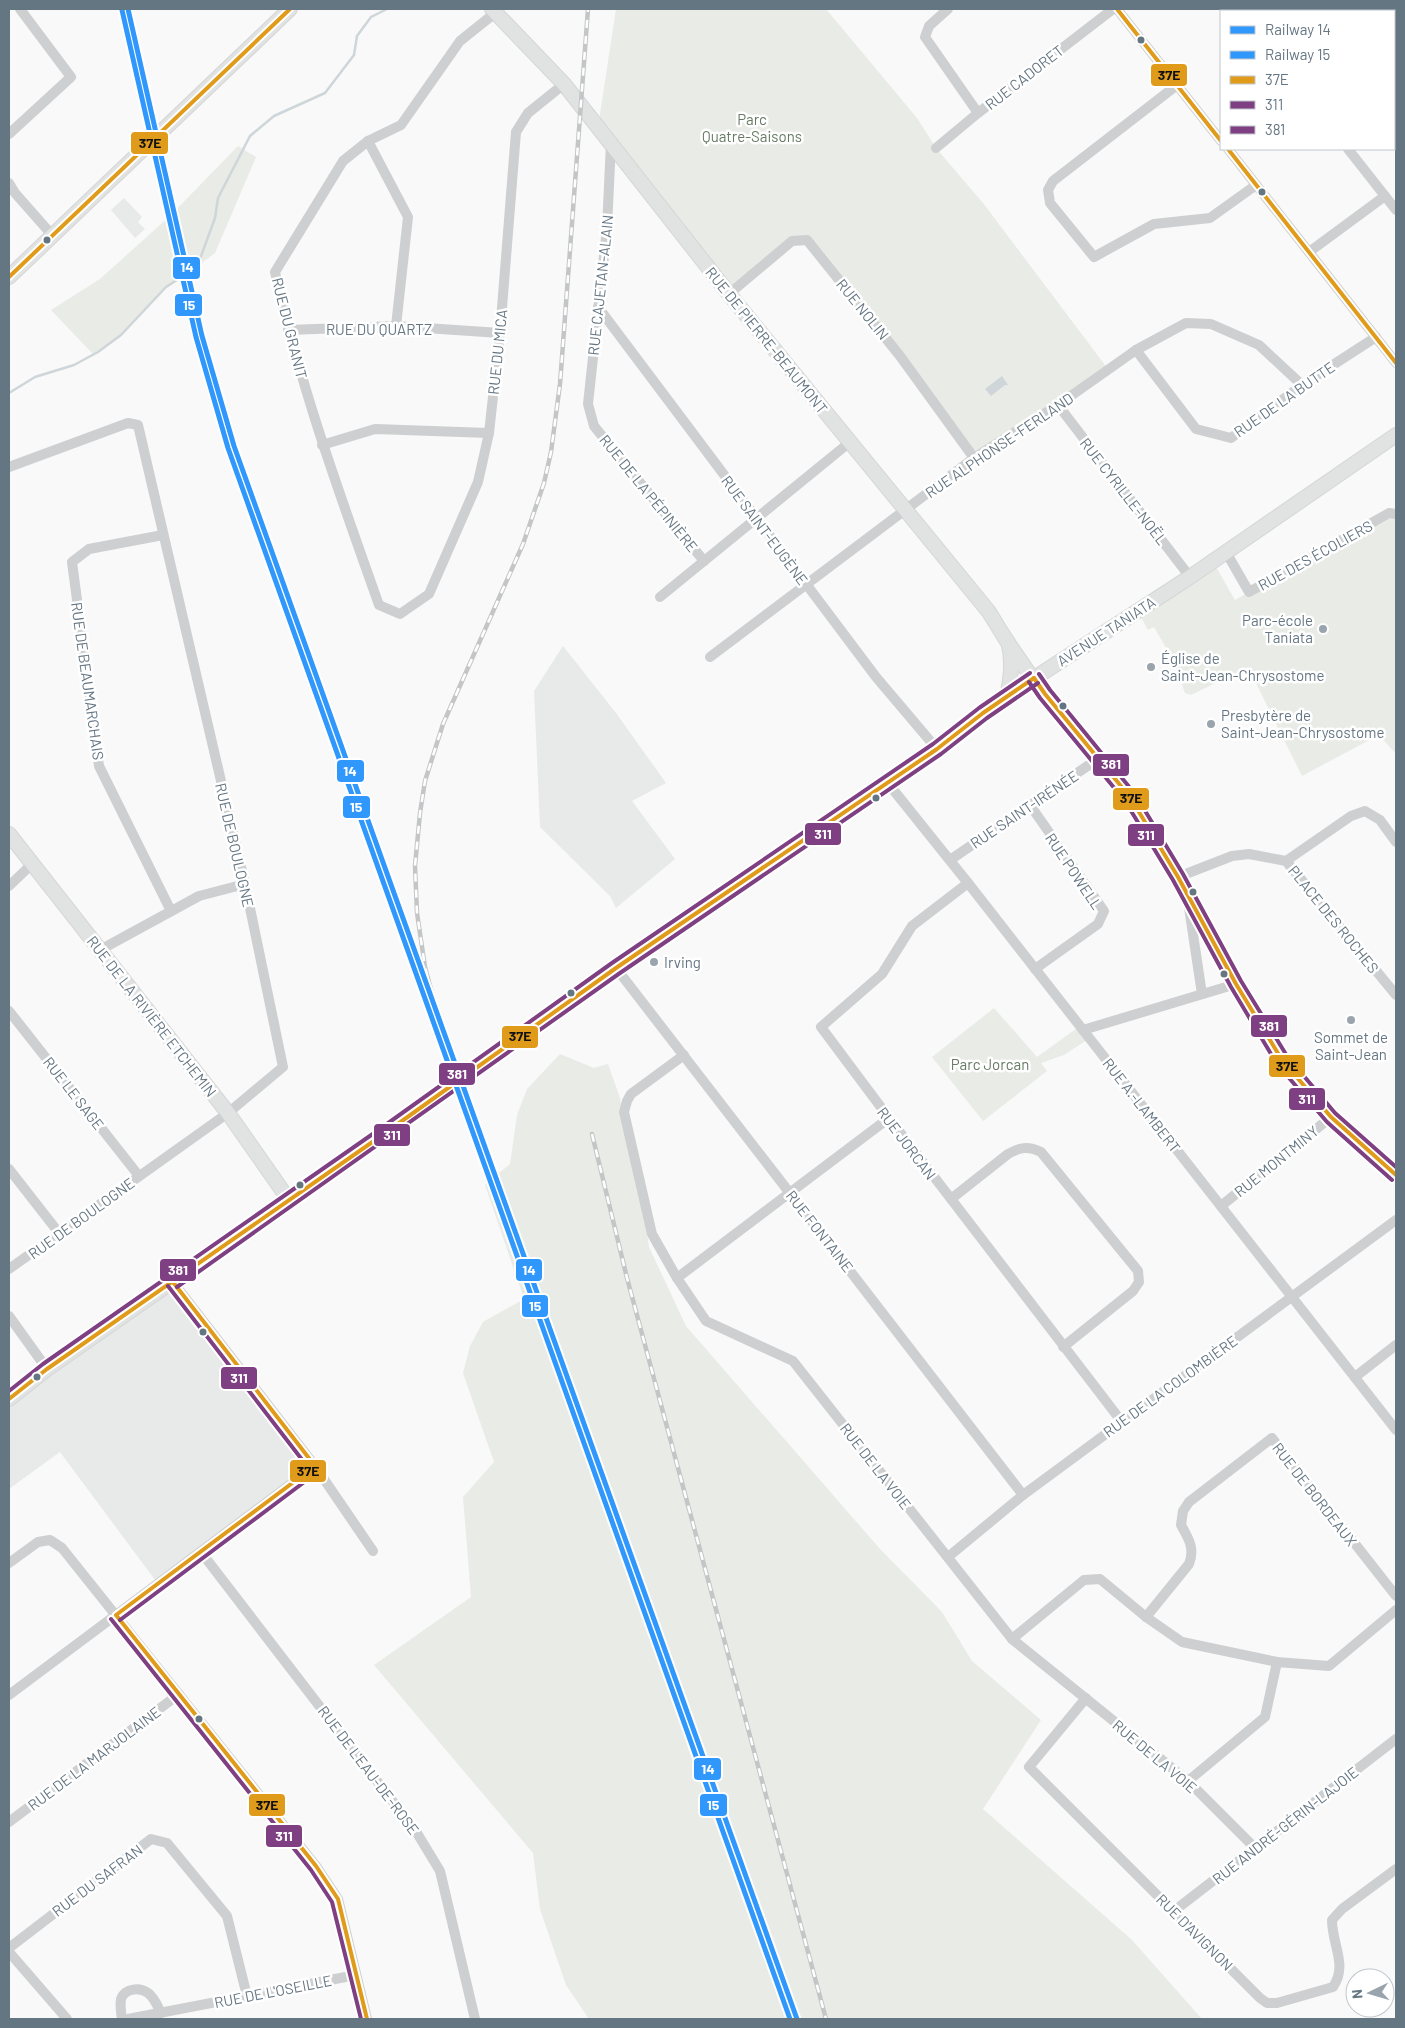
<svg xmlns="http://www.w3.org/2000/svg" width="1405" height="2028" font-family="Barlow,sans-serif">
<rect width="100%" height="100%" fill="#f9f9f9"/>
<g fill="#e8e9e9">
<path d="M124,198L142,217L138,222L145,229L135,238L111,210Z"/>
<path d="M563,646L616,713L666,783L632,801L675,859L616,908L610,896L540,827L534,691Z"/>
<path d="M173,1282L315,1466L158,1584L60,1452L9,1489V1399Z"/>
</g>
<g fill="#e8ebe6">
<path d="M616,9H826L917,118L936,148L983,203L1108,369L974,458L807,240L792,241L729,294L598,127Z"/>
<path d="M238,146L256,157L215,253L183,277L166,288L121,335L93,354L51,310L100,279L170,216Z"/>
<path d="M1389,513L1396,514V754L1379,735L1302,776L1248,667L1191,695L1185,693L1173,660L1154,627L1148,630L1141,617L1216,567L1235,600Z"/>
<path d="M994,1008L1037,1057L1080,1026L1090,1038L1064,1055L1041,1063L1047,1071L983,1121L932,1057Z"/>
<path d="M560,1054L594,1068L608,1064L620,1098L645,1219L649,1247L686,1326L880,1549L942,1612L972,1661L1041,1720L983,1809L1132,1940L1202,2019H589L566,1985L540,1909L533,1853L374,1665L471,1597L463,1497L494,1462L463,1373L470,1346L483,1322L524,1299L485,1185L510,1164L517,1115L527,1089Z"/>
</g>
<path fill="#ced6d9" d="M1002,376L1008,385H1005L991,396L985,389Z"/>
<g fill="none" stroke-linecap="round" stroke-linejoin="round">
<g stroke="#ced6d9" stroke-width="2.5">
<path d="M194,269L197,267L215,218L218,198L250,136L274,116L325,93L354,55L357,36L371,17L387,9"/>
<path d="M9,393L35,377L74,365L98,352L121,335L166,287L183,276"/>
</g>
<defs>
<g id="secondary">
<path d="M492,9L564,84L729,294L989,612C1006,641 1025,669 1046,696C1074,730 1106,762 1131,798C1187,881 1224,979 1282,1060C1313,1104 1355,1141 1396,1175"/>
<path d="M9,277L290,9"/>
<path d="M1007,696C1011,679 1013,663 1009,646"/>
<path d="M9,834L228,1113L289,1200"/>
<path d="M9,1399L47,1369L381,1136L616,968L937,749L1007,696L1190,577L1396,435"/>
</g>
</defs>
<use href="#secondary" stroke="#d5d6d7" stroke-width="16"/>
<g stroke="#cecfd0" stroke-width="10">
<path d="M948,9L929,26L925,37L978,113"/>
<path d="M1117,9L1221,141"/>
<path d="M1239,9L1241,11"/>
<path d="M1377,9L1379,11"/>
<path d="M495,13L460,41L401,125L368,141L343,161L275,272C300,386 340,495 379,605L400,614L429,594L478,482L489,433L500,333L516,132L528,113L564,84"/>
<path d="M1394,30L1396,33"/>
<path d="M1177,85L1053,181L1048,190L1050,203L1094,257L1154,224L1210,218L1256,185"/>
<path d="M9,134L71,77L20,9"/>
<path d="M368,141L408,217L396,326"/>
<path d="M611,143L607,228L588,404L594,426L704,561"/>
<path d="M936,148L978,113L1113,9"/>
<path d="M1228,149L1396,363"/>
<path d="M1348,149L1396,210"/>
<path d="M9,183L15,193L52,235"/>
<path d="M1309,252L1385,196"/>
<path d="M729,294L792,241L807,240L900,356L974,458"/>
<path d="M598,307L876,677L937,749"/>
<path d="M288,330L396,326L500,333"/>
<path d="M1136,350L1196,429L1231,438L1302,385L1376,337"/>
<path d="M1058,405L1190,577"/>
<path d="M322,445L375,429L489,433"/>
<path d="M9,467L128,423L138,425L245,884L283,1067L228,1113L9,1269"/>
<path d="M163,535L89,549L72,562L99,766L171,911"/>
<path d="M1226,552L1249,592L1389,513L1396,514"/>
<path d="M660,597L850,442"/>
<path d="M710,657L974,458L1058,405L1136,350L1186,323L1211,324L1259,345L1302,385"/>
<path d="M887,782L968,883L1396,1430"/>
<path d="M1030,805L1104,911L1098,924L1035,969"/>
<path d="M950,860L1099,758"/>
<path d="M1286,861L1351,816L1365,811L1380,820L1396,842"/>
<path d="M1178,877L1232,856L1249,854L1286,861L1396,995"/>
<path d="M968,883L912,926L882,974L821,1027L889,1118L1122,1422"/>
<path d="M9,886L32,864"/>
<path d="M1188,901L1202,994"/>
<path d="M100,950L199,896L245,884"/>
<path d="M616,968L1023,1495"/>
<path d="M9,1011L139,1176"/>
<path d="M1083,1030L1236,984"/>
<path d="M684,1055L631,1094L627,1101L624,1112L652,1234L677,1278L706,1321L793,1361L1012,1639L1188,1781L1256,1849"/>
<path d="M9,1169L59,1233"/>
<path d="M951,1199L1008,1154C1020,1147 1028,1146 1041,1152L1138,1271L1139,1282L1133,1291L1063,1347"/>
<path d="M1221,1206L1331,1117"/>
<path d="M677,1278L889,1118"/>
<path d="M173,1282L315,1466L373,1551"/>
<path d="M9,1316L47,1369"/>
<path d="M1355,1377L1396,1345"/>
<path d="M201,1552L417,1833L440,1871L475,2019"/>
<path d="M948,1557L1023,1495L1396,1220"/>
<path d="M9,1563L38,1542L50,1540L62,1548L316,1866L338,1899L367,2019"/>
<path d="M1146,1617L1189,1564C1195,1549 1189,1539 1181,1525L1183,1511L1189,1502L1272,1438L1396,1596"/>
<path d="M1012,1639L1084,1580L1100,1579L1146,1617L1182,1642L1277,1662L1329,1666L1396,1610"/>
<path d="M9,1695L315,1466"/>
<path d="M1086,1698L1029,1767L1260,1998L1267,2003H1277L1333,1987C1348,1965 1332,1945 1332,1920L1342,1909L1396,1869"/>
<path d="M1188,1781L1265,1717L1277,1662"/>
<path d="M9,1822L179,1694"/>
<path d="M1174,1911L1396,1739"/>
<path d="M9,1948L151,1839L167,1843L227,1916L247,1996"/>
<path d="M9,1952L67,2019"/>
<path d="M122,2019C121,2013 120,2005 121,1999C125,1988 140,1987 148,1993C154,1997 158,2007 161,2013"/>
<path d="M128,2019L356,1975"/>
</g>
<use href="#secondary" stroke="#e1e2e2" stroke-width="14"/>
<defs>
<g id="rail">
<path d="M440,1023L425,967L417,913L415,866L420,813L425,781L443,724L523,544L544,483L551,452L560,384L588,9"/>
<path d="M592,1134L627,1278L826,2019"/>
</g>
</defs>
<use href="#rail" stroke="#c3c5c6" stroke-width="4.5"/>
<use href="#rail" stroke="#fff" stroke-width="2.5" stroke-dasharray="8" stroke-linecap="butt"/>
<defs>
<g id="bus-1">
<path d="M1117,9L1221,141"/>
<path d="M1228,149L1396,363"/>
<path d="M9,277L290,9"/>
<path d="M1034,678L1045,694L1130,797L1178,877L1236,984L1282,1060L1331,1117L1396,1175"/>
<path d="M173,1282L315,1466L116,1615L316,1866L338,1899L367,2019"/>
<path d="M9,1399L47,1369L381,1136L616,968L937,749L983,713L1034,678"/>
</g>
<g id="bus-2">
<path d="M1029,682L1040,698L1125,801L1173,880L1231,987L1277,1064L1327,1122L1392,1180"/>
<path d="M168,1286L310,1470"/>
<path d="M177,1287L620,973L941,754L987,718L1038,683"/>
<path d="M111,1619L311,1870L332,1902L361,2019"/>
<path d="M120,1620L319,1471"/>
</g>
<g id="bus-3">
<path d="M1039,674L1050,690L1135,794L1183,874L1241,981L1287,1056L1335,1113L1396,1167"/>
<path d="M9,1391L43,1364L377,1131L612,963L933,744L979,708L1030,673"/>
</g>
</defs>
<use href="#bus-1" stroke="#fff" stroke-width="8"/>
<use href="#bus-2" stroke="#fff" stroke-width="8"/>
<use href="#bus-3" stroke="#fff" stroke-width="8"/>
<use href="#bus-1" stroke="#e09b1a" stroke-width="4"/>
<use href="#bus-2" stroke="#7e4082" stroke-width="4"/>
<use href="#bus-3" stroke="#7e4082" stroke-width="4"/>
<defs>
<path id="rail-1" d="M128,9L202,336L234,446L797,2019"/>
<path id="rail-2" d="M122,10L196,337L228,448L790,2019"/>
</defs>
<use href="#rail-1" stroke="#fff" stroke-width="9"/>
<use href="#rail-2" stroke="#fff" stroke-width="9"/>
<use href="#rail-1" stroke="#3098fc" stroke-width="5"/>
<use href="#rail-2" stroke="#3098fc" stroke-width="5"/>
</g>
<g fill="#657683" stroke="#fff" stroke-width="2">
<circle cx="1141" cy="40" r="4.5"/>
<circle cx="1262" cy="192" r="4.5"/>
<circle cx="47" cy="240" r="4.5"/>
<circle cx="1063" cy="706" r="4.5"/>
<circle cx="876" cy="798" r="4.5"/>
<circle cx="1193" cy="892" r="4.5"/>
<circle cx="1224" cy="974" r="4.5"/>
<circle cx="571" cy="993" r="4.5"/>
<circle cx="300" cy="1185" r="4.5"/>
<circle cx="203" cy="1332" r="4.5"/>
<circle cx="37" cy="1377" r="4.5"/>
<circle cx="199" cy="1719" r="4.5"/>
</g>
<g fill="#99a4ac" stroke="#fff" stroke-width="2">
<circle cx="1323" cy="629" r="5"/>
<circle cx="1151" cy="667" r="5"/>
<circle cx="1211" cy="724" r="5"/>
<circle cx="654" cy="962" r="5"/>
<circle cx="1351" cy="1020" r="5"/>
</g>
<g text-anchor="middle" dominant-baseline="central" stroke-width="5" stroke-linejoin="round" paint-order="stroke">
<g font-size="15" fill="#657683" stroke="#fff">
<text transform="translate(1024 77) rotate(-38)">RUE CADORET</text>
<text transform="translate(600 285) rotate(-84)">RUE CAJETAN-ALAIN</text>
<text transform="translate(863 309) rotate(51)">RUE NOLIN</text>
<text transform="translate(290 328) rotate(76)">RUE DU GRANIT</text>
<text x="379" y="329">RUE DU QUARTZ</text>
<text transform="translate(767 340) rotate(51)">RUE DE PIERRE-BEAUMONT</text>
<text transform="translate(497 352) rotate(-84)">RUE DU MICA</text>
<text transform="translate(1284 399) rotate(-35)">RUE DE LA BUTTE</text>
<text transform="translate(999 445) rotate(-34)">RUE ALPHONSE-FERLAND</text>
<text transform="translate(1124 491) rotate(52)">RUE CYRILLE-NOËL</text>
<text transform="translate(649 493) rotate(51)">RUE DE LA PÉPINIÈRE</text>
<text transform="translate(765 530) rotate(53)">RUE SAINT-EUGÈNE</text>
<text transform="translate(1315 555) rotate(-29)">RUE DES ÉCOLIERS</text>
<text transform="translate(1106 631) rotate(-33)">AVENUE TANIATA</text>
<text transform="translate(88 681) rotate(82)">RUE DE BEAUMARCHAIS</text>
<text transform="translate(1024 809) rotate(-34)">RUE SAINT-IRÉNÉE</text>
<text transform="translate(235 845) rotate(77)">RUE DE BOULOGNE</text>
<text transform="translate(1074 871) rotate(56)">RUE POWELL</text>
<text transform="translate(1334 919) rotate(51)">PLACE DES ROCHES</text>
<text transform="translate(152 1016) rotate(52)">RUE DE LA RIVIÈRE ETCHEMIN</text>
<text transform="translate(74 1093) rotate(52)">RUE LE SAGE</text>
<text transform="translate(1142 1105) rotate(52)">RUE A.-LAMBERT</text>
<text transform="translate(907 1143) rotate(53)">RUE JORCAN</text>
<text transform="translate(1276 1161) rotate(-39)">RUE MONTMINY</text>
<text transform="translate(81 1218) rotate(-36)">RUE DE BOULOGNE</text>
<text transform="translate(820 1231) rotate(52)">RUE FONTAINE</text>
<text transform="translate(1170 1386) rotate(-36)">RUE DE LA COLOMBIÈRE</text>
<text transform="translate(876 1466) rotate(52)">RUE DE LA VOIE</text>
<text transform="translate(1315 1494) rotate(52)">RUE DE BORDEAUX</text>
<text transform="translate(1155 1756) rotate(40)">RUE DE LA VOIE</text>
<text transform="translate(94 1758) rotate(-37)">RUE DE LA MARJOLAINE</text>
<text transform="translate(369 1770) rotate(53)">RUE DE L'EAU-DE-ROSE</text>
<text transform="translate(1285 1825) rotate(-38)">RUE ANDRÉ-GÉRIN-LAJOIE</text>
<text transform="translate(97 1880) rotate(-37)">RUE DU SAFRAN</text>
<text transform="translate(1195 1932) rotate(45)">RUE D'AVIGNON</text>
<text transform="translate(273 1991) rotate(-11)">RUE DE L'OSEILLE</text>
</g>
<g font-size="15" fill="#687a64" stroke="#fff">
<text x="752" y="119">Parc<tspan x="752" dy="17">Quatre-Saisons</tspan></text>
<text x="990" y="1064">Parc Jorcan</text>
</g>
<g font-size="15" fill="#657683" stroke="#fff" text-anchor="start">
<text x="1313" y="620" text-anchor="end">Parc-école<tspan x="1313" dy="17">Taniata</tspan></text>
<text x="1161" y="658">Église de<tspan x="1161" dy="17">Saint-Jean-Chrysostome</tspan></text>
<text x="1221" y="715">Presbytère de<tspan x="1221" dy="17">Saint-Jean-Chrysostome</tspan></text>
<text x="664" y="962">Irving</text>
<text x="1351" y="1037" text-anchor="middle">Sommet de<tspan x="1351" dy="17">Saint-Jean</tspan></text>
</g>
</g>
<g stroke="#fff" stroke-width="2">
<rect x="1150" y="63" width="38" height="24" rx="5" fill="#e09b1a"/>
<rect x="130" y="131" width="39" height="24" rx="5" fill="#e09b1a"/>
<rect x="172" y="256" width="29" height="24" rx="5" fill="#3098fc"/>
<rect x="174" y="293" width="29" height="24" rx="5" fill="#3098fc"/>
<rect x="1092" y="753" width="38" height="24" rx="5" fill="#7e4082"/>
<rect x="336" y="759" width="29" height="24" rx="5" fill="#3098fc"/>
<rect x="1112" y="787" width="38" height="24" rx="5" fill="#e09b1a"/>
<rect x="342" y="795" width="29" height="24" rx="5" fill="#3098fc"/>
<rect x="804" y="822" width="38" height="24" rx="5" fill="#7e4082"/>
<rect x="1127" y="823" width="38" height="24" rx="5" fill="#7e4082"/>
<rect x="1250" y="1014" width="38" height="24" rx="5" fill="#7e4082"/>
<rect x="501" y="1025" width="38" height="24" rx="5" fill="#e09b1a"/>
<rect x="1268" y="1054" width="38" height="24" rx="5" fill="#e09b1a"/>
<rect x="438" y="1062" width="38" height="24" rx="5" fill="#7e4082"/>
<rect x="1288" y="1087" width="38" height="24" rx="5" fill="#7e4082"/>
<rect x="373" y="1123" width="38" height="24" rx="5" fill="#7e4082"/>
<rect x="159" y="1258" width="38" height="24" rx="5" fill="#7e4082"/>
<rect x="515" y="1258" width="28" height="24" rx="5" fill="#3098fc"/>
<rect x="521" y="1294" width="28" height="24" rx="5" fill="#3098fc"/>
<rect x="220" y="1366" width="38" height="24" rx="5" fill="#7e4082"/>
<rect x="289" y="1459" width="38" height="24" rx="5" fill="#e09b1a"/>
<rect x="693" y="1757" width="29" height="24" rx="5" fill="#3098fc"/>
<rect x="248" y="1793" width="38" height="24" rx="5" fill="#e09b1a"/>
<rect x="699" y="1793" width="29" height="24" rx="5" fill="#3098fc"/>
<rect x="265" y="1824" width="38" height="24" rx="5" fill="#7e4082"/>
</g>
<g font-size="14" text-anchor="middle" font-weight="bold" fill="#fff">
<text x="187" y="272">14</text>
<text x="189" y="310">15</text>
<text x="1111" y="769">381</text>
<text x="350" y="776">14</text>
<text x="356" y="812">15</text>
<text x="823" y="839">311</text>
<text x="1146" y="840">311</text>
<text x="1269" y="1031">381</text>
<text x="457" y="1079">381</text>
<text x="1307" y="1104">311</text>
<text x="392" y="1140">311</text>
<text x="178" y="1275">381</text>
<text x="529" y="1275">14</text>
<text x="535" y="1311">15</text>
<text x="239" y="1383">311</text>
<text x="708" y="1774">14</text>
<text x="713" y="1810">15</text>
<text x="284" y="1841">311</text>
</g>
<g font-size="14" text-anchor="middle" font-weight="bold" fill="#111">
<text x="1169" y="80">37E</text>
<text x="150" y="148">37E</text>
<text x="1131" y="803">37E</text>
<text x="520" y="1041">37E</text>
<text x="1287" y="1071">37E</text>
<text x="308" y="1476">37E</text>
<text x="267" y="1810">37E</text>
</g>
<rect width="1405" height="2028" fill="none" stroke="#657683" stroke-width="20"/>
<rect x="1220" y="10" width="175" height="140" fill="#ffffff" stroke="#c1c8cd"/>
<rect x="1230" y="26" width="25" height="8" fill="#3098fc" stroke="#c1c8cd"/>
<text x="1265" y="35" font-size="15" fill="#657683">Railway 14</text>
<rect x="1230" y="51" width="25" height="8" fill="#3098fc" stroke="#c1c8cd"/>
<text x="1265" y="60" font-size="15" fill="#657683">Railway 15</text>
<rect x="1230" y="76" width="25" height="8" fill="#e09b1a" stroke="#c1c8cd"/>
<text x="1265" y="85" font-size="15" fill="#657683">37E</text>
<rect x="1230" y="101" width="25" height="8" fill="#7e4082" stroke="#c1c8cd"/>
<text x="1265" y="110" font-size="15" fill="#657683">311</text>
<rect x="1230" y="126" width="25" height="8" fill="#7e4082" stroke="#c1c8cd"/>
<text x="1265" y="135" font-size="15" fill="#657683">381</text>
<g transform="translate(1370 1993) rotate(265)"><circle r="24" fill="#ffffff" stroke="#c1c8cd"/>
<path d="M0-4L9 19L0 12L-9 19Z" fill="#99a4ac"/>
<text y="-8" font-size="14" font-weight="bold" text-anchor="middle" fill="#657683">N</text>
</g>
</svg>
